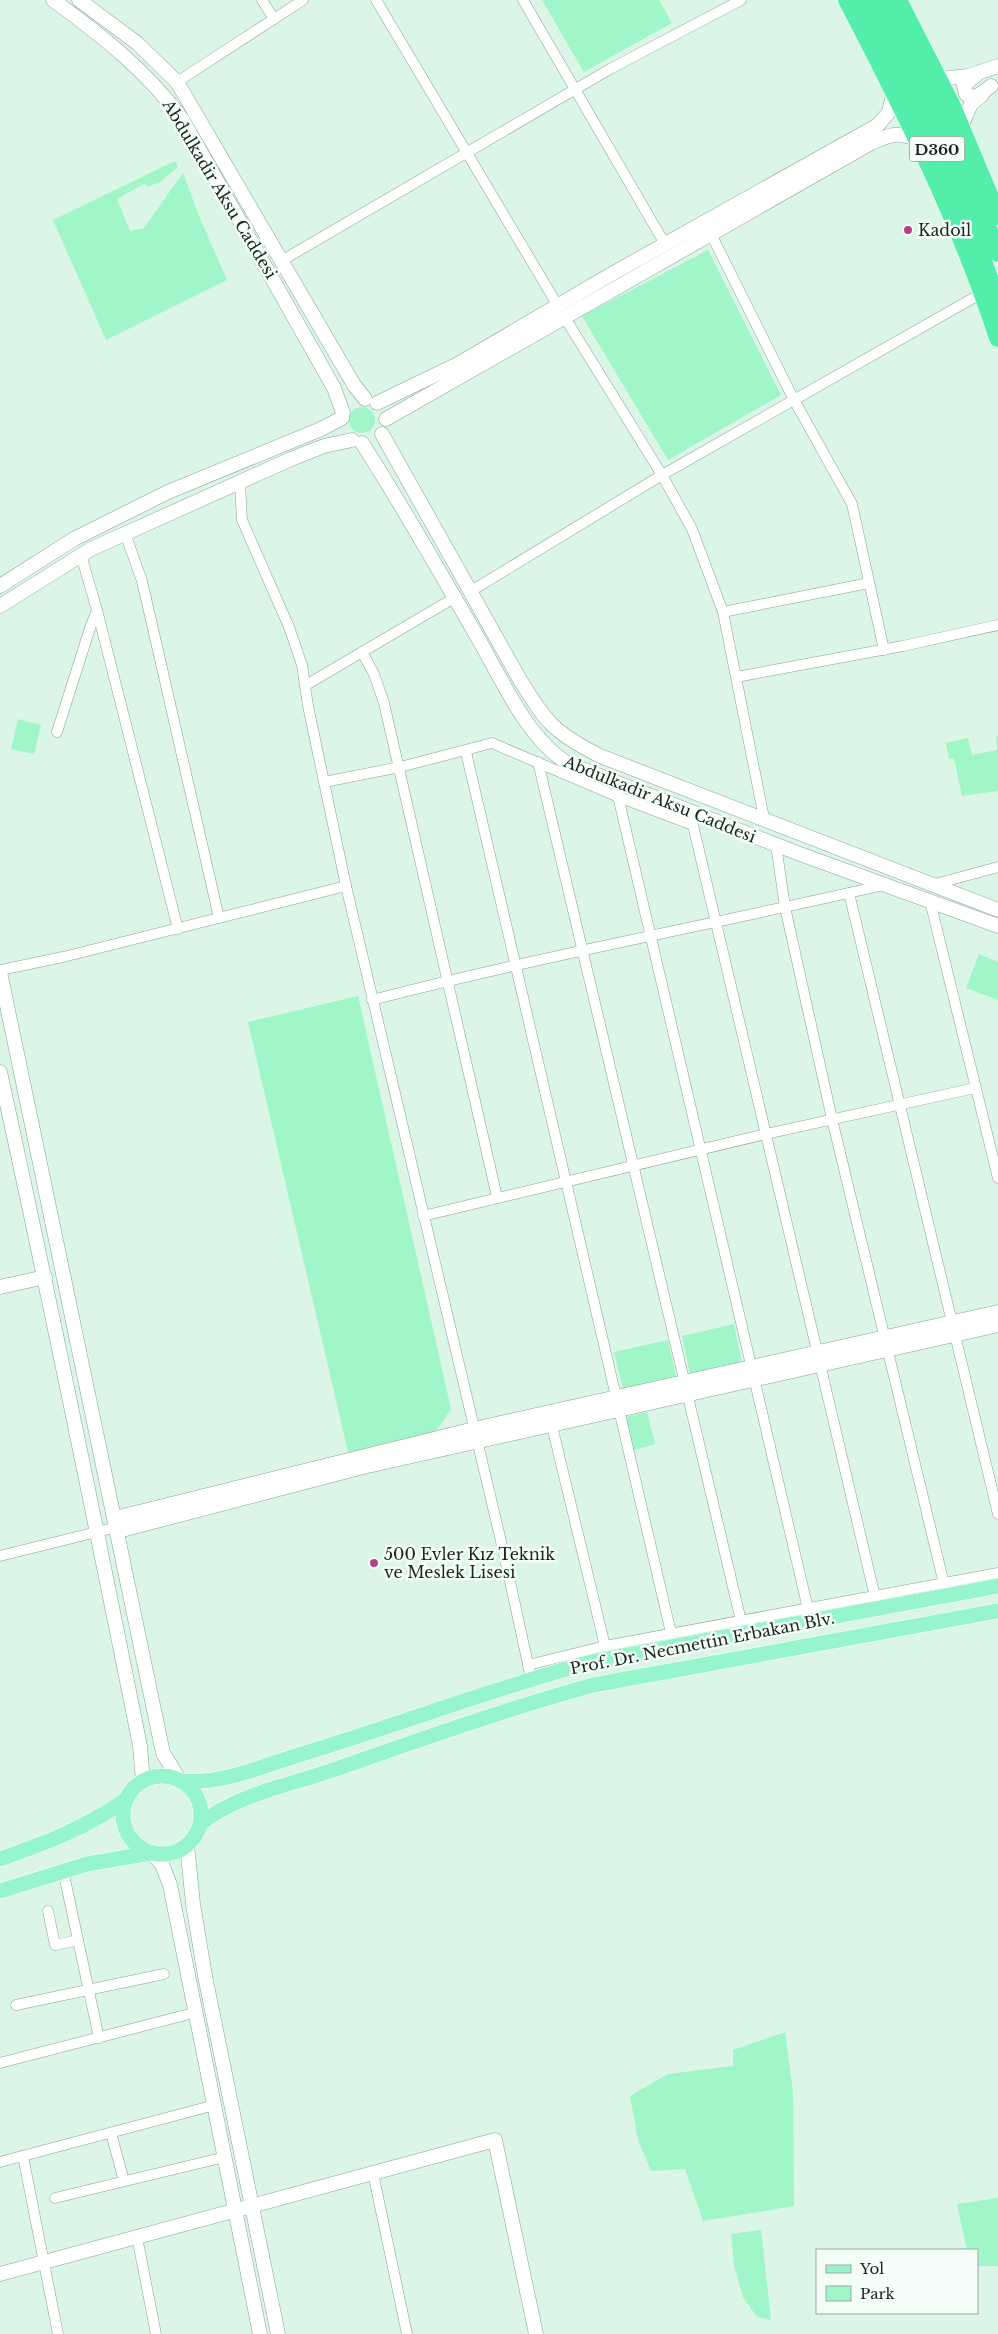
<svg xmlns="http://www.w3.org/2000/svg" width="998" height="2334" font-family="'Libre Baskerville',serif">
<rect width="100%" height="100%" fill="#dbf5e6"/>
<g fill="#a0f6c9">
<path d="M542,0H659L672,23L584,72Z"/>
<path d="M175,161L178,167L160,182L147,187L145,183L117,199L130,231L144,228L183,173L199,216L227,280L106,340L53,220Z"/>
<path d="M708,250L781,395L668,460L582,316Z"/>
<circle cx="362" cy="420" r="13"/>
<path d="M18,719L41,725L34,754L11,749Z"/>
<path d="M998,736V791L962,796L954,758L949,759L946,743L968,738L972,755L997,750L996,737Z"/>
<path d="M979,954L998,962V1000L966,988Z"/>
<path d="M358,996L451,1409L435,1433L349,1456L248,1022Z"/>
<path d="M734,1324L742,1363L690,1374L682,1336Z"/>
<path d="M668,1340L676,1377L623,1389L614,1352Z"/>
<path d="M647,1412L655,1444L634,1450L626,1417Z"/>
<path d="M785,2032L793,2092L794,2206L703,2221L685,2169L651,2171L638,2140L630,2096L668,2074L733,2066V2050Z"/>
<path d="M998,2198V2266H977V2250H967L957,2204Z"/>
<path d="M761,2230L771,2320L757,2317L743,2297L734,2265L731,2234Z"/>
</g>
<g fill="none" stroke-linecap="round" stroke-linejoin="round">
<defs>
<g id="street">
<path d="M262,0L274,19"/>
<path d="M376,0L558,306"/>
<path d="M523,0L665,244"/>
<path d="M177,82L303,0"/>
<path d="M711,234L794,400L852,504L884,650"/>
<path d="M281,261L610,69L741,0"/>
<path d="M240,483L242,520L289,627L302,665L308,706L346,886L504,1554L531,1678"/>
<path d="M125,533L142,581L154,633L219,918"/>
<path d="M81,555L97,610L178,929"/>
<path d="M471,591L662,475L565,318"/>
<path d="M723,612L869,583"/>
<path d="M362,652L374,674L384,703L497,1197"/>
<path d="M736,677L903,646L998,625"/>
<path d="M306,685L454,598"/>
<path d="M57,732L90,628L97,610"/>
<path d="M466,752L671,1633"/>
<path d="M538,762L741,1621"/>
<path d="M324,782L400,767L492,743L616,796L693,825L875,1597"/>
<path d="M617,792L808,1609"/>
<path d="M764,818L723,612L692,529L662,475L982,293"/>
<path d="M776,845L785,907L832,1119L944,1584"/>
<path d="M935,884L998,867"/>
<path d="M849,893L998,1514"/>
<path d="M930,901L998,1178"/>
<path d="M0,970L63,957L346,886"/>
<path d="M372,1000C542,956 714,924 884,885"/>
<path d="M423,1216L766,1134L975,1088"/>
<path d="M552,1426L605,1646"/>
<path d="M0,1556L117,1527"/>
<path d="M528,1665L605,1646L998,1573"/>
<path d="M63,1870L99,2038"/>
<path d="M48,1911L55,1945L78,1940"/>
<path d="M16,2005L164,1974"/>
<path d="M0,2063L197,2012"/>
<path d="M111,2133L124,2181"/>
<path d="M23,2156L58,2334"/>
<path d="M0,2162L215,2105"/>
<path d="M373,2173L407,2334"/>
<path d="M55,2198L225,2157"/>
<path d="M137,2237L156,2334"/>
</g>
<g id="secondary">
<path d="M53,0C101,35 147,71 182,119L334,388L343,413"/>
<path d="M79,0L137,43L177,82L354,385L365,399"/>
<path d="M976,75L964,85L966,94C975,101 983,92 991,86"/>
<path d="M939,79L968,76L998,66"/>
<path d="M961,127L971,104L982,95"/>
<path d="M377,403L458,364L610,275L878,125L889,112L894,91"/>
<path d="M386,419L871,143C891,134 896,132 917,139"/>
<path d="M382,434L520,680C547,723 553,732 600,756L998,910"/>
<path d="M362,443C402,505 438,569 475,633C500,675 526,739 569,764L800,854L998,926"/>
<path d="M0,586L74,539L168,492L321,429L342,418"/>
<path d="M0,606L91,549L291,459L324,446L352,440"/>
<path d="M0,972L163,1753L180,1781"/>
<path d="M0,1072C49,1296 95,1521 140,1746L143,1781"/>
<path d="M0,1287L45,1277"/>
<path d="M115,1518L474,1429L998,1312"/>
<path d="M118,1531L363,1467L998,1325"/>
<path d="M187,1845L193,1904L205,1976L278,2334"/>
<path d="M151,1853L162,1864L170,1885L260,2334"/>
<path d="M0,2274L495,2140L536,2334"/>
</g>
<g id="primary">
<circle cx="162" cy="1815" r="39"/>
<path d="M180,1781C223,1785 265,1765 305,1753C403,1723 497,1687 595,1661L998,1586"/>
<path d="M200,1824C236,1795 289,1785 333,1770C419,1740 506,1709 593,1685L998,1611"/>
<path d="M0,1859C48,1842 84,1829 127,1799"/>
<path d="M0,1891L87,1864L151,1853"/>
</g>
<g id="highway">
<path d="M847,0C904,109 960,221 998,338"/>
<path d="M866,0C918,97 962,199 998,303"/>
<path d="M882,0L940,111L998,253"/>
<path d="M898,0L951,104L998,216"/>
</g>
</defs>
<use href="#street" stroke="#89a294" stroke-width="11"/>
<use href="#secondary" stroke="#89a294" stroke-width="15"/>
<use href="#primary" stroke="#fff" stroke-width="16"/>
<use href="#highway" stroke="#fff" stroke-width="19"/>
<use href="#street" stroke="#fff" stroke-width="10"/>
<use href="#secondary" stroke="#fff" stroke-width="14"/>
<use href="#primary" stroke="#97f5cc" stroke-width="15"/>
<use href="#highway" stroke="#52eeaa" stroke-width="18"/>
</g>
<g fill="#b53e94" stroke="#f3fef8" stroke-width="2">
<circle cx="908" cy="230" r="5"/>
<circle cx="374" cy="1563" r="5"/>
</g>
<g text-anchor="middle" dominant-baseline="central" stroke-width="5" stroke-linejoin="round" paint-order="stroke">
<rect fill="#f3fef8" stroke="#5c6560" stroke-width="1" x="909.5" y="136.5" width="55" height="25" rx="4"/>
<g font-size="15" font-weight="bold" fill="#1b241f">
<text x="937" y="149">D360</text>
</g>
<g font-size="16" fill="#1b241f" stroke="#f3fef8">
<text transform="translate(220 189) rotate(59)">Abdulkadir Aksu Caddesi</text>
<text transform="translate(660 799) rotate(22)">Abdulkadir Aksu Caddesi</text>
<text transform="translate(702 1643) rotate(-11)">Prof. Dr. Necmettin Erbakan Blv.</text>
</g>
<g font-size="16" fill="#1b241f" stroke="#f3fef8" text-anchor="start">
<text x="918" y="230">Kadoil</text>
<text x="384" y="1554">500 Evler Kız Teknik<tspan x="384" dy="18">ve Meslek Lisesi</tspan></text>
</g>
</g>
<rect x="816" y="2249" width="162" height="65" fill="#f3fef8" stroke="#9da7a1"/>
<rect x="826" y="2265" width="25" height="8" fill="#97f5cc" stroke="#9da7a1"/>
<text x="860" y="2274" font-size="15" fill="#1b241f">Yol</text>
<rect x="826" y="2286" width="25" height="15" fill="#a0f6c9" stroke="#9da7a1"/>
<text x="860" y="2299" font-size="15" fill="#1b241f">Park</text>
</svg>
